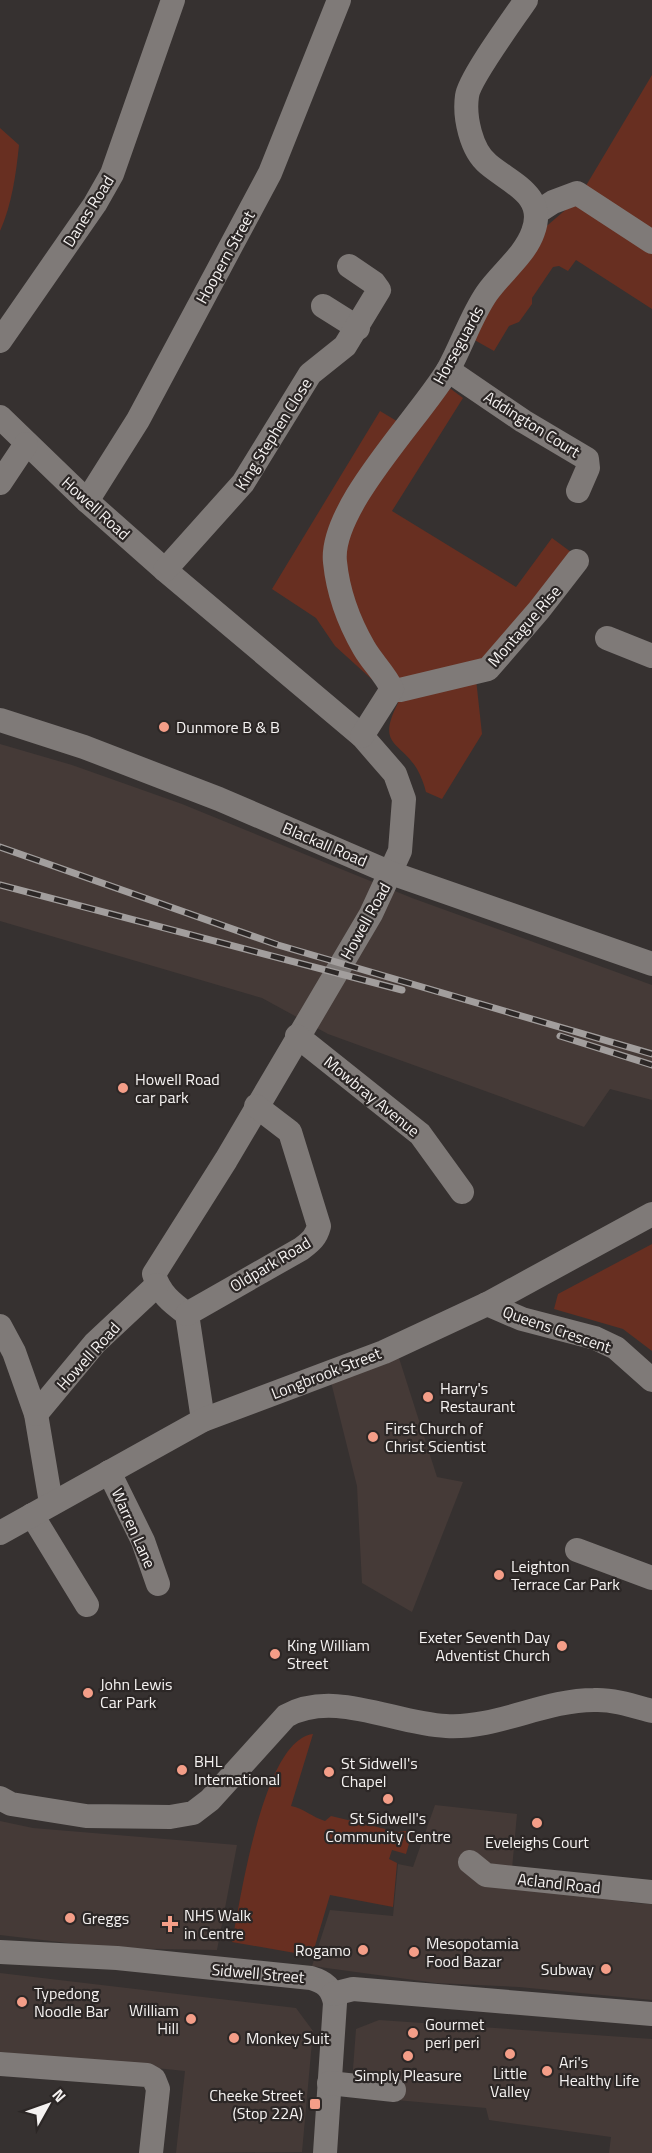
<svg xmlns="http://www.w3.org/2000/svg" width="652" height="2153" font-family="'Titillium Web',sans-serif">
<rect width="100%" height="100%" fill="#363130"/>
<g fill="#453a37">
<path d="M0,744L72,765L182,804L412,898L652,985V1100L610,1089L584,1127L328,1034L262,998L0,921Z"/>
<path d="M399,1358L437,1477L463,1482L412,1612L362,1583L357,1486L331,1382Z"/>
<path d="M435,1805L517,1814L512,1869L632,1903L652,1904V2000L519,1987L436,1983L312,1966L330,1910L393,1916L398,1864L413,1867Z"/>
<path d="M0,1821L33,1828L237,1845L217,1950L110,1948L0,1935Z"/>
<path d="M0,1973L296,2008L313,2031L302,2152L176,2153L185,2071L0,2052Z"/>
<path d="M379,2020L652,2039V2153H609L611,2137L489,2120L486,2108L351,2096L356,2029Z"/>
</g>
<g fill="#682f21">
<path d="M652,75V231L584,189Z"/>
<path d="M0,128L19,145C16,174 12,204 0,231Z"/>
<path d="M570,206H586L652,251V309L576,260L568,271L559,266L553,267L532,298V304L519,322L509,326L494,351L471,338L542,230Z"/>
<path d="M451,389L463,398L392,511L516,587L552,538L575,555L476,679L482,734L442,799L426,792C424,784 421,776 417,769C400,741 376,746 398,703L335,646L316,618L272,589L380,411L410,429L437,391Z"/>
<path d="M652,1244V1351L623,1329L554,1309L558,1294Z"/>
<path d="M313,1734L291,1806C305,1809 312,1817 325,1821L331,1816L398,1832L413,1830L406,1854L392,1850L389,1859L397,1863L393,1907L330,1895L312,1956L232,1942C241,1898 263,1740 313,1734Z"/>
</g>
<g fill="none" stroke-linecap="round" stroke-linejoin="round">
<g stroke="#7f7a78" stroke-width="24">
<path d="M536,213L553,202L577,193L652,242"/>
<path d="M323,306L358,328"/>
<path d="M0,341L95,204L112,174L173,0"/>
<path d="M448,370L523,421L587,459L588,468L578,491"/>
<path d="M0,417L87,501L165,570L362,736L395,774L404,799L400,851L371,914L226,1160L154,1274C159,1293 172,1303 187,1314L203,1420"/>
<path d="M0,483L26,444"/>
<path d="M87,501L138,420L270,173L339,0"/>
<path d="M165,570L243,483L310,374L345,346L379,290L374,283L349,266"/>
<path d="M607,638L652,656"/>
<path d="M392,689L400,690L488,669L539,610L577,561"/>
<path d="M0,720L84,747L219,799L391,873L652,964"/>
<path d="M362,736L392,689C385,674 372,662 364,648C349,622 338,592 335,562C329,508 420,417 448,370C462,345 471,316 487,293C501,273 525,255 533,232C547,195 510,183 488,164C471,150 464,117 467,96C469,79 514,18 526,0"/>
<path d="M297,1036L420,1134L462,1192"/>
<path d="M487,1304L522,1319L595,1338L616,1348L652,1380"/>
<path d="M187,1314L301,1249C310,1242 316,1238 319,1226L290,1132L256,1106"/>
<path d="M0,1326L14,1352L36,1414L51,1503"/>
<path d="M36,1414L95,1343L157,1285"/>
<path d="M109,1472L143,1541L158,1584"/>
<path d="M32,1515L87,1605"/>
<path d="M0,1533L203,1420L384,1352L487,1304L652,1214"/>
<path d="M577,1550L652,1578"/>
<path d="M0,1798L11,1804L86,1816L170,1817L193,1813L210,1800L286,1716C334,1689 395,1724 446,1726C496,1729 544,1700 594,1700C613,1699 634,1706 652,1711"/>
<path d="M470,1862L486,1875L652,1892"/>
<path d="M0,1952L117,1958L311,1978C325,1982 332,1988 335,2003L325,2153"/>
<path d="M333,1994L353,1989L652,2014"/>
<path d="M0,2064L147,2075L154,2079L158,2089L151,2153"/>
<path d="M329,2083L394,2090"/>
</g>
<defs>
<g id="rail">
<path d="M0,847L278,945L652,1054"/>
<path d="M0,885L402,990"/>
<path d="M560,1036L652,1065"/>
</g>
</defs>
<use href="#rail" stroke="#a29e9d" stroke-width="7"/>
<use href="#rail" stroke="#2c2726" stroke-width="4.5" stroke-dasharray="14" stroke-linecap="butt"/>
</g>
<g fill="#f49e88" stroke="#2c2726" stroke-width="2">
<circle cx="164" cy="727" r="6"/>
<circle cx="123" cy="1088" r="6"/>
<circle cx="428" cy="1397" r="6"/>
<circle cx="373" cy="1437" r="6"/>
<circle cx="499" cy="1575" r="6"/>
<circle cx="562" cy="1646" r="6"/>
<circle cx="275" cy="1654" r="6"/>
<circle cx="88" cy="1693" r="6"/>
<circle cx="182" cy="1770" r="6"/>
<circle cx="329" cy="1772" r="6"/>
<circle cx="388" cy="1799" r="6"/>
<circle cx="537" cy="1823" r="6"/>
<circle cx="70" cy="1918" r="6"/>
<path d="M167 1915h6v6h6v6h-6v6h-6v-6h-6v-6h6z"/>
<circle cx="363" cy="1950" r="6"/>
<circle cx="414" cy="1952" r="6"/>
<circle cx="606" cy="1969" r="6"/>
<circle cx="22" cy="2002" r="6"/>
<circle cx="191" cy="2019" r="6"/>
<circle cx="413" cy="2033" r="6"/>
<circle cx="234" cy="2038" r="6"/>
<circle cx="510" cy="2054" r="6"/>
<circle cx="408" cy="2056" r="6"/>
<circle cx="547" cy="2071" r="6"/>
<rect x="309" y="2098" width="12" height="12" rx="3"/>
</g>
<g text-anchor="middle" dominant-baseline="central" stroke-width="4.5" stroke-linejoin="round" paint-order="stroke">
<g font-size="16" fill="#f5f2f1" stroke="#2c2726">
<text transform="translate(88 211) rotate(-58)">Danes Road</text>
<text transform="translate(225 257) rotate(-61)">Hoopern Street</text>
<text transform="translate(458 345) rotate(-61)">Horseguards</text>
<text transform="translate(532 424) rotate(32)">Addington Court</text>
<text transform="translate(273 434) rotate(-58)">King Stephen Close</text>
<text transform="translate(96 508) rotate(42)">Howell Road</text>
<text transform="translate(524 626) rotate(-49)">Montague Rise</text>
<text transform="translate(325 844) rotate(23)">Blackall Road</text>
<text transform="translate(365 921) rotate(-61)">Howell Road</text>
<text transform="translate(372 1096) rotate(39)">Mowbray Avenue</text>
<text transform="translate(270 1264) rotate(-31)">Oldpark Road</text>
<text transform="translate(557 1329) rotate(19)">Queens Crescent</text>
<text transform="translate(88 1356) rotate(-48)">Howell Road</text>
<text transform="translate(326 1373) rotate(-21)">Longbrook Street</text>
<text transform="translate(134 1528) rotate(66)">Warren Lane</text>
<text transform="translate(559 1883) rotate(6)">Acland Road</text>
<text transform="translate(258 1973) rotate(5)">Sidwell Street</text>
</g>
<g font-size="16" fill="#f5f2f1" stroke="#2c2726" text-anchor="start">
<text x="176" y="727">Dunmore B &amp; B</text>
<text x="135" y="1079">Howell Road<tspan x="135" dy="18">car park</tspan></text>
<text x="440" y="1388">Harry's<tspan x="440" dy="18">Restaurant</tspan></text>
<text x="385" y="1428">First Church of<tspan x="385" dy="18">Christ Scientist</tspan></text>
<text x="511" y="1566">Leighton<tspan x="511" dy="18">Terrace Car Park</tspan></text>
<text x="550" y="1637" text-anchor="end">Exeter Seventh Day<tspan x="550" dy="18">Adventist Church</tspan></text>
<text x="287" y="1645">King William<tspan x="287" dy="18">Street</tspan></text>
<text x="100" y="1684">John Lewis<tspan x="100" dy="18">Car Park</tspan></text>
<text x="194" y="1761">BHL<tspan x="194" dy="18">International</tspan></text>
<text x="341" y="1763">St Sidwell's<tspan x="341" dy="18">Chapel</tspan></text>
<text x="388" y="1818" text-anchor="middle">St Sidwell's<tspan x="388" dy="18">Community Centre</tspan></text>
<text x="537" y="1842" text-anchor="middle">Eveleighs Court</text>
<text x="184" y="1915">NHS Walk<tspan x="184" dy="18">in Centre</tspan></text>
<text x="82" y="1918">Greggs</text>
<text x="426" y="1943">Mesopotamia<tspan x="426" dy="18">Food Bazar</tspan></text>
<text x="351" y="1950" text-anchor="end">Rogamo</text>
<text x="594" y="1969" text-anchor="end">Subway</text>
<text x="34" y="1993">Typedong<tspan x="34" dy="18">Noodle Bar</tspan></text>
<text x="179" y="2010" text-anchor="end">William<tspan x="179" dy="18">Hill</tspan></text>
<text x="425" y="2024">Gourmet<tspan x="425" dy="18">peri peri</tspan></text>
<text x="246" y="2038">Monkey Suit</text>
<text x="559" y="2062">Ari's<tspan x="559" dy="18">Healthy Life</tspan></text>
<text x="510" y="2073" text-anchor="middle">Little<tspan x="510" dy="18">Valley</tspan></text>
<text x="408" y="2075" text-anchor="middle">Simply Pleasure</text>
<text x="303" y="2095" text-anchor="end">Cheeke Street<tspan x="303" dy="18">(Stop 22A)</tspan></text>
</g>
</g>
<g transform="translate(48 2105) rotate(50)" stroke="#2c2726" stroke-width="4.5" paint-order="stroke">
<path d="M0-4.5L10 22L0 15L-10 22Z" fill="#f5f2f1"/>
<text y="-9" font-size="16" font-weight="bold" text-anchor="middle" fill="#f5f2f1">N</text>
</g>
</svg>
